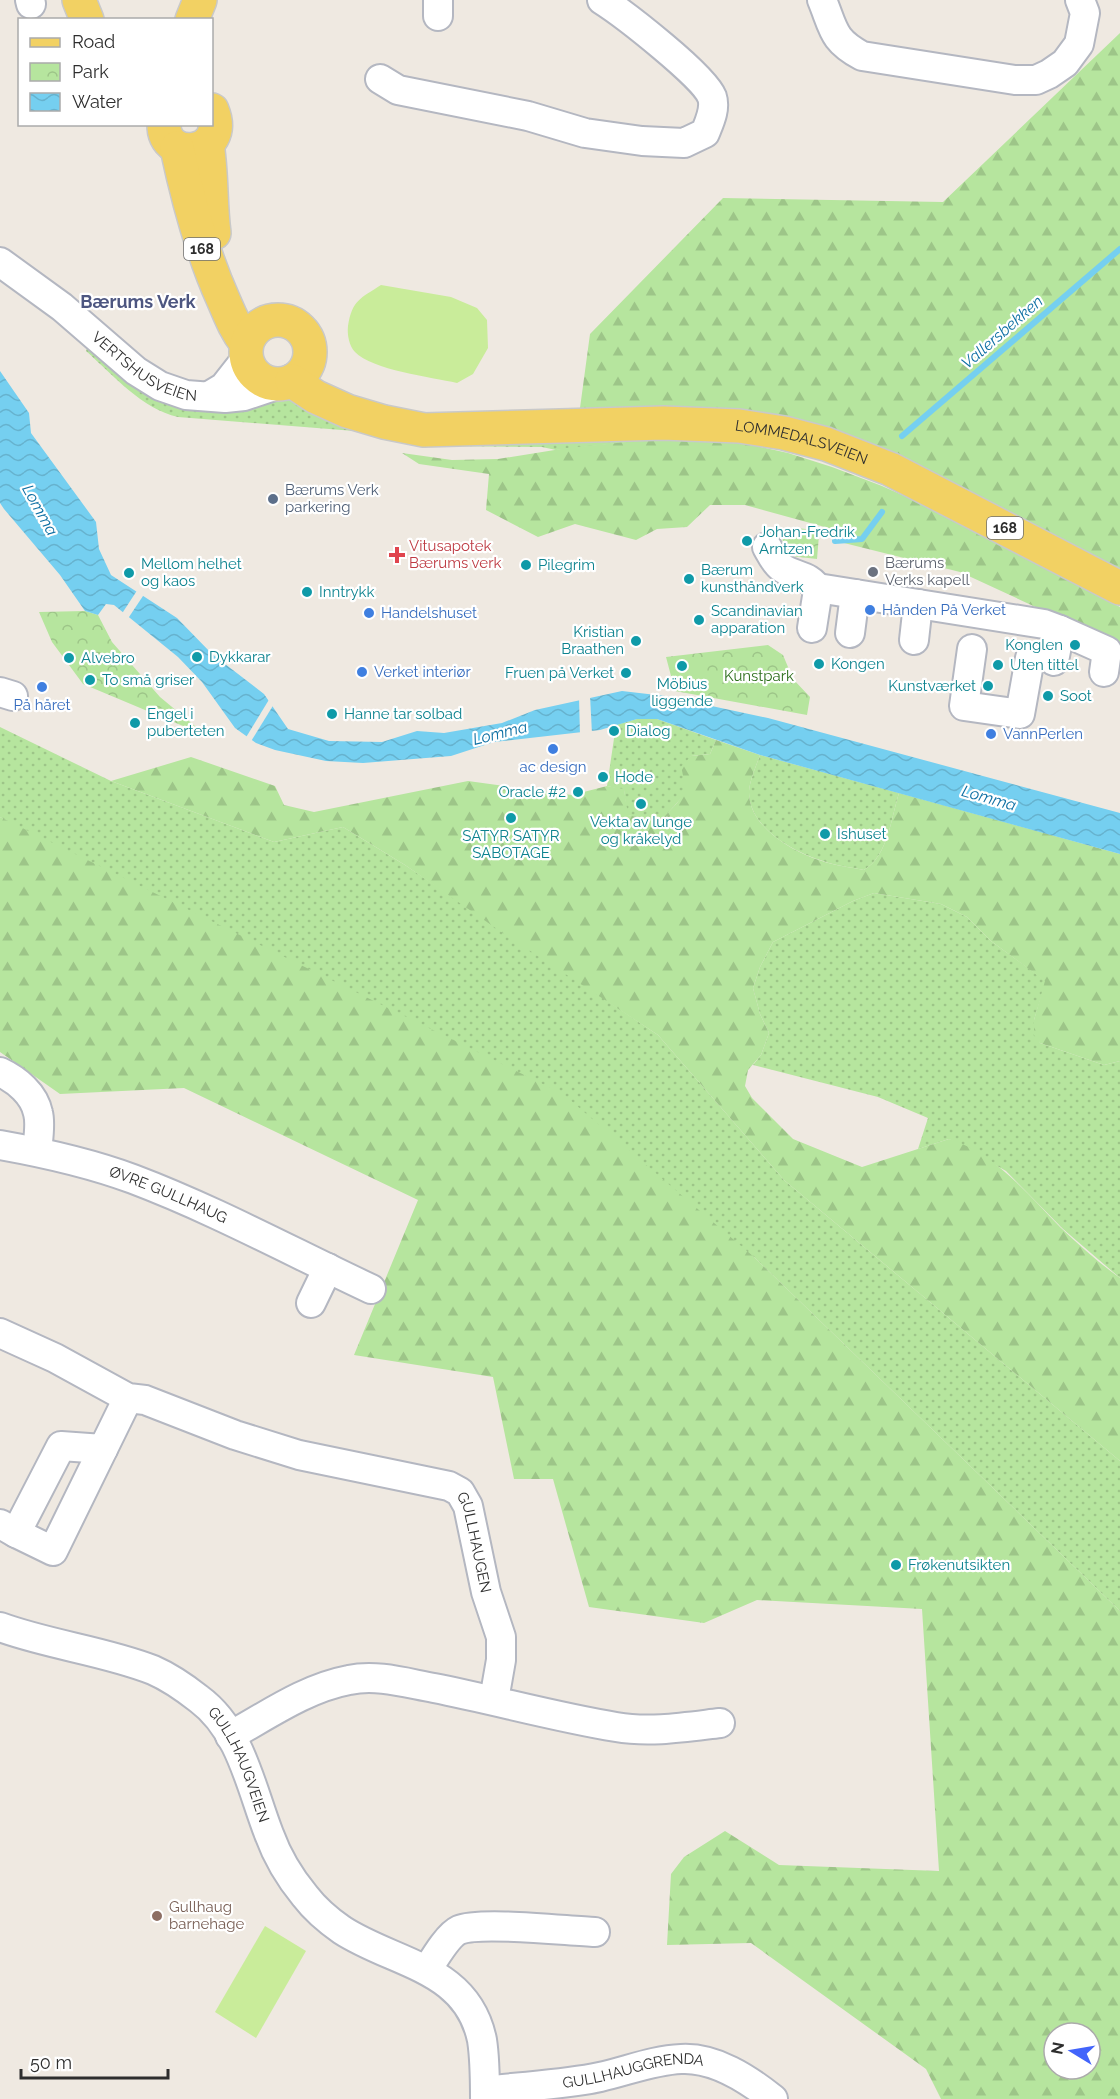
<svg xmlns="http://www.w3.org/2000/svg" width="1120" height="2099" font-family="Raleway,sans-serif">
<defs>
<pattern id="grass-dots" width="8" height="8" patternUnits="userSpaceOnUse" patternTransform="scale(1.5)"><rect width="8" height="8" fill="#b6e59e"/><path d="M2 2h.1M6 6h.1" fill="none" stroke="#9dc588" stroke-width="1.8" stroke-linecap="round"/></pattern>
<pattern id="forest-firs" width="22" height="20" patternUnits="userSpaceOnUse" patternTransform="scale(1.5)"><rect width="22" height="20" fill="#b6e59e"/><path d="M5 1l3.5 6h-7zM16 11l3.5 6h-7z" fill="#9dc588"/></pattern>
<pattern id="park-crowns" width="20" height="18" patternUnits="userSpaceOnUse" patternTransform="scale(1.5)"><rect width="20" height="18" fill="#b6e59e"/><path d="M2 6a3 3 0 1 1 6 0M12 15a3 3 0 1 1 6 0" fill="none" stroke="#9dc588"/></pattern>
<pattern id="water-waves" width="16" height="10" patternUnits="userSpaceOnUse" patternTransform="scale(1.5)"><rect width="16" height="10" fill="#75cff0"/><path d="M0 5q4-4 8 0t8 0" fill="none" stroke="#66b2ce"/></pattern>
</defs>
<rect width="100%" height="100%" fill="#efe9e1"/>
<g fill="url(#grass-dots)">
<path d="M88,345L177,406C217,416 236,401 274,398C287,396 298,400 310,404L666,438L556,450L542,447L450,446L397,439L367,432L178,417C142,409 113,375 86,351Z"/>
<path d="M637,719H657L716,740L710,754L691,756L684,795L660,822L627,815L624,790L607,786L616,725Z"/>
<path d="M0,727L111,781L274,842L343,827L405,865L658,1035L784,1180L1120,1461V1611L754,1257L0,817Z"/>
<path d="M760,755L899,793C891,818 888,856 864,870C850,867 836,866 823,861C793,852 748,827 749,791C750,780 756,766 760,755Z"/>
<path d="M874,893L941,904L967,917L991,941L1046,981L1034,1020L1040,1043L1104,1065L1120,1061V1278L1063,1229L1006,1171L949,1139L918,1149L928,1118L878,1097L753,1065L761,1055L769,1033L760,1014L753,988L760,967L773,942L853,901Z"/>
</g>
<g fill="url(#forest-firs)" fill-rule="evenodd">
<path d="M1120,33V580L726,415L580,408L590,334L723,198L943,202Z"/>
<path d="M666,438H720L788,453L832,467L882,486L938,511L1120,607V646L960,572L844,543L832,529L745,505H710L687,527L657,529L636,540L575,524L538,537L486,510L489,474L419,464L402,453L452,460L498,459L567,448Z"/>
<path d="M716,740L760,755C756,766 750,780 749,791C748,827 793,852 822,861C836,866 850,867 864,870C888,856 891,818 899,793L1120,854V1061L1104,1065L1040,1043L1034,1035V1020L1045,981L991,941L967,917L941,904L874,893L853,901L773,942L760,967L753,988L760,1014L769,1033L761,1055L748,1070L745,1086L752,1098L793,1139L862,1167L949,1139C993,1152 1029,1195 1060,1227C1079,1245 1099,1263 1120,1278V1461L784,1180L658,1035L497,929L405,865L343,827L274,842L111,781L191,757L275,786L284,805L314,812L468,781L572,795L607,786L624,789L628,815L660,822C678,799 690,799 681,767L691,756L710,754Z"/>
<path d="M0,817L563,1094L754,1257L1120,1611V2099H941L926,2069L751,1943L667,1945L671,1874L684,1857L725,1831L779,1865L939,1871L922,1609L757,1600L704,1623L589,1607L553,1479H514L493,1377L354,1355L418,1200L184,1088L60,1094L0,1052ZM1054,2033H1090V2069H1054Z"/>
</g>
<g fill="url(#park-crowns)">
<path d="M796,528L815,530L819,535L817,559L782,555L783,534Z"/>
<path d="M85,611L98,615L112,642L160,697L207,736L83,684L52,642L39,612Z"/>
<path d="M768,645L783,655L793,679L810,697L807,715L675,691L666,657Z"/>
</g>
<g fill="#c9ec9a">
<path d="M381,285L451,297L477,308L487,320L488,348L473,374L457,383C431,377 372,370 355,352C349,346 347,334 348,326C352,300 361,298 381,285Z"/>
<path d="M265,1926L306,1951L256,2038L215,2012Z"/>
</g>
<path fill="url(#water-waves)" d="M0,371L29,413L31,433L96,522L99,549L111,575L177,618L212,654L264,694L288,729L329,741L382,742L417,731L444,733L502,723L535,710L622,691L665,696L768,718L1120,813V854L760,755L657,719H637L600,730L494,742L451,756L363,763L326,761L275,750L256,743L235,728L202,682L178,657L114,605L106,604L98,615L85,611L60,575L4,509L0,503Z"/>
<g fill="#efe9e1">
<path d="M138,589L145,593L127,620L121,615Z"/>
<path d="M590,695L592,734L580,735L579,697Z"/>
<path d="M270,698L274,704L250,743L245,739Z"/>
</g>
<g fill="none" stroke-linecap="round" stroke-linejoin="round">
<g stroke="#75cff0" stroke-width="6">
<path d="M902,436L1120,249"/>
<path d="M835,541L862,539L882,512"/>
</g>
<defs>
<g id="minor">
<path d="M30,0L31,4"/>
<path d="M438,0V16"/>
<path d="M822,0C834,29 832,40 862,56L1015,80H1036L1049,74L1065,63L1079,44L1085,13L1080,0"/>
<path d="M380,79L398,90L528,116L585,133L642,141L684,143L705,133C709,123 716,109 712,97C704,76 624,14 602,0"/>
<path id="s1" d="M0,262L62,307L136,371L160,386L186,395L225,398L244,396L280,384"/>
<path d="M209,396L224,387L246,359"/>
<path d="M767,547C771,554 775,563 781,567C793,577 810,574 818,590L812,628"/>
<path d="M818,590L824,589L1044,624L1060,630L1054,661"/>
<path d="M1060,630L1107,651L1104,672"/>
<path d="M850,633L855,594"/>
<path d="M914,640L918,604"/>
<path d="M972,649L964,706L1020,714L1030,658"/>
<path d="M0,692L13,696"/>
<path d="M0,1072C17,1080 34,1094 38,1113C41,1124 38,1140 37,1151"/>
<path id="s2" d="M0,1145C45,1153 90,1163 133,1179C215,1210 292,1252 371,1289"/>
<path d="M311,1303L328,1268"/>
<path id="s3" d="M0,1333L55,1358L128,1398L145,1400L235,1435L299,1455L449,1486L460,1492L468,1506L486,1592L501,1637V1660L494,1700"/>
<path d="M0,1524L16,1533L61,1446L103,1449L128,1398"/>
<path d="M16,1533L53,1551L103,1449"/>
<path id="s4" d="M0,1627C49,1645 105,1651 153,1670C169,1677 185,1688 199,1699C241,1730 251,1788 269,1834C277,1856 290,1878 305,1896C315,1909 329,1921 342,1930C394,1964 467,1967 482,2040C485,2059 485,2079 485,2099"/>
<path d="M230,1736C268,1715 306,1688 349,1680C377,1674 406,1683 434,1688C495,1700 555,1717 616,1727C650,1733 686,1727 720,1723"/>
<path d="M427,1970C434,1959 448,1935 459,1930C481,1921 567,1931 595,1932"/>
<path id="s5" d="M485,2091C523,2086 563,2085 600,2077C627,2071 654,2060 681,2059C715,2057 748,2079 773,2099"/>
</g>
<g id="major">
<path d="M79,0L87,20"/>
<path d="M192,20L200,0"/>
<path d="M164,124C163,164 231,156 212,110"/>
<path d="M207,144C212,174 210,203 214,233"/>
<path d="M177,148C188,200 201,250 223,299C230,315 235,329 246,343"/>
<circle cx="278" cy="352" r="32"/>
<path id="s6" d="M292,381L316,397L347,411L384,422L424,430L663,423L739,426L784,433L826,444L890,469L1120,588"/>
</g>
</defs>
<use href="#minor" stroke="#b4b7c1" stroke-width="32"/>
<use href="#major" stroke="#c9c9c9" stroke-width="36"/>
<use href="#minor" stroke="#fff" stroke-width="28"/>
<use href="#major" stroke="#f2d163" stroke-width="33"/>
</g>
<circle fill="#5c6f8a" stroke="#fff" stroke-width="2" cx="273" cy="499" r="6"/>
<g fill="#0f9aa8" stroke="#fff" stroke-width="2">
<circle cx="747" cy="541" r="6"/>
<circle cx="526" cy="565" r="6"/>
<circle cx="129" cy="573" r="6"/>
<circle cx="689" cy="579" r="6"/>
<circle cx="307" cy="592" r="6"/>
<circle cx="699" cy="620" r="6"/>
<circle cx="636" cy="641" r="6"/>
<circle cx="1075" cy="645" r="6"/>
<circle cx="197" cy="657" r="6"/>
<circle cx="69" cy="658" r="6"/>
<circle cx="819" cy="664" r="6"/>
<circle cx="998" cy="665" r="6"/>
<circle cx="682" cy="666" r="6"/>
<circle cx="626" cy="673" r="6"/>
<circle cx="90" cy="680" r="6"/>
<circle cx="988" cy="686" r="6"/>
<circle cx="1048" cy="696" r="6"/>
<circle cx="332" cy="714" r="6"/>
<circle cx="135" cy="723" r="6"/>
<circle cx="614" cy="731" r="6"/>
<circle cx="603" cy="777" r="6"/>
<circle cx="578" cy="792" r="6"/>
<circle cx="641" cy="804" r="6"/>
<circle cx="511" cy="818" r="6"/>
<circle cx="825" cy="834" r="6"/>
<circle cx="896" cy="1565" r="6"/>
</g>
<path fill="#e0444e" stroke="#fff" stroke-width="2" d="M394 546h6v6h6v6h-6v6h-6v-6h-6v-6h6z"/>
<circle fill="#6b7280" stroke="#fff" stroke-width="2" cx="873" cy="572" r="6"/>
<g fill="#3f7fe0" stroke="#fff" stroke-width="2">
<circle cx="870" cy="610" r="6"/>
<circle cx="369" cy="613" r="6"/>
<circle cx="362" cy="672" r="6"/>
<circle cx="42" cy="687" r="6"/>
<circle cx="991" cy="734" r="6"/>
<circle cx="553" cy="749" r="6"/>
</g>
<circle fill="#8d6e63" stroke="#fff" stroke-width="2" cx="157" cy="1916" r="6"/>
<g text-anchor="middle" dominant-baseline="central" stroke-width="4.5" stroke-linejoin="round" paint-order="stroke">
<g fill="#fff" stroke="#6d6d6d" stroke-width="1.5">
<rect x="184" y="238" width="36" height="22" rx="4.5"/>
<rect x="987" y="517" width="36" height="22" rx="4.5"/>
</g>
<g font-size="14" font-weight="bold" fill="#2e2e2e">
<text x="202" y="249">168</text>
<text x="1005" y="528">168</text>
</g>
<g font-size="15" fill="#2e2e2e" stroke="#fff">
<text stroke="none"><textPath href="#s1" startOffset="180">VERTSHUSVEIEN</textPath></text>
<text stroke="none"><textPath href="#s6" startOffset="522">LOMMEDALSVEIEN</textPath></text>
<text stroke="none"><textPath href="#s2" startOffset="176">ØVRE GULLHAUG</textPath></text>
<text stroke="none"><textPath href="#s3" startOffset="543">GULLHAUGEN</textPath></text>
<text stroke="none"><textPath href="#s4" startOffset="292">GULLHAUGVEIEN</textPath></text>
<text stroke="none"><textPath href="#s5" startOffset="150">GULLHAUGGRENDA</textPath></text>
</g>
<g font-size="15" fill="#4e5e75" stroke="#fff" text-anchor="start">
<text x="285" y="490">Bærums Verk<tspan x="285" dy="17">parkering</tspan></text>
</g>
<g font-size="15" fill="#0d838f" stroke="#fff" text-anchor="start">
<text x="759" y="532">Johan-Fredrik<tspan x="759" dy="17">Arntzen</tspan></text>
<text x="141" y="564">Mellom helhet<tspan x="141" dy="17">og kaos</tspan></text>
<text x="538" y="565">Pilegrim</text>
<text x="701" y="570">Bærum<tspan x="701" dy="17">kunsthåndverk</tspan></text>
<text x="319" y="592">Inntrykk</text>
<text x="711" y="611">Scandinavian<tspan x="711" dy="17">apparation</tspan></text>
<text x="624" y="632" text-anchor="end">Kristian<tspan x="624" dy="17">Braathen</tspan></text>
<text x="1063" y="645" text-anchor="end">Konglen</text>
<text x="209" y="657">Dykkarar</text>
<text x="81" y="658">Alvebro</text>
<text x="831" y="664">Kongen</text>
<text x="1010" y="665">Uten tittel</text>
<text x="614" y="673" text-anchor="end">Fruen på Verket</text>
<text x="102" y="680">To små griser</text>
<text x="682" y="684" text-anchor="middle">Möbius<tspan x="682" dy="17">liggende</tspan></text>
<text x="976" y="686" text-anchor="end">Kunstværket</text>
<text x="1060" y="696">Soot</text>
<text x="147" y="714">Engel i<tspan x="147" dy="17">puberteten</tspan></text>
<text x="344" y="714">Hanne tar solbad</text>
<text x="626" y="731">Dialog</text>
<text x="615" y="777">Hode</text>
<text x="566" y="792" text-anchor="end">Oracle #2</text>
<text x="641" y="822" text-anchor="middle">Vekta av lunge<tspan x="641" dy="17">og kråkelyd</tspan></text>
<text x="837" y="834">Ishuset</text>
<text x="511" y="836" text-anchor="middle">SATYR SATYR<tspan x="511" dy="17">SABOTAGE</tspan></text>
<text x="908" y="1565">Frøkenutsikten</text>
</g>
<g font-size="15" fill="#be3a42" stroke="#fff" text-anchor="start">
<text x="409" y="546">Vitusapotek<tspan x="409" dy="17">Bærums verk</tspan></text>
</g>
<g font-size="15" fill="#5b616d" stroke="#fff" text-anchor="start">
<text x="885" y="563">Bærums<tspan x="885" dy="17">Verks kapell</tspan></text>
</g>
<g font-size="15" fill="#366cbe" stroke="#fff" text-anchor="start">
<text x="882" y="610">Hånden På Verket</text>
<text x="381" y="613">Handelshuset</text>
<text x="374" y="672">Verket interiør</text>
<text x="42" y="705" text-anchor="middle">På håret</text>
<text x="1003" y="734">VannPerlen</text>
<text x="553" y="767" text-anchor="middle">ac design</text>
</g>
<g font-size="15" fill="#2c6e1b" stroke="#fff">
<text x="759" y="676">Kunstpark</text>
</g>
<g font-size="15" fill="#785e54" stroke="#fff" text-anchor="start">
<text x="169" y="1907">Gullhaug<tspan x="169" dy="17">barnehage</tspan></text>
</g>
<g font-size="16" font-style="italic" fill="#0d6fa3" stroke="#fff">
<text transform="translate(1002 332) rotate(-41)">Vallersbekken</text>
<text transform="translate(40 510) rotate(61)">Lomma</text>
<text transform="translate(500 733) rotate(-14)">Lomma</text>
<text transform="translate(989 798) rotate(16)">Lomma</text>
</g>
<g font-size="18" font-weight="bold" fill="#4d5680" stroke="#fff">
<text x="138" y="301">Bærums Verk</text>
</g>
</g>
<rect x="18" y="18" width="195" height="108" fill="#ffffff" stroke="#ababab" stroke-width="1.5"/>
<rect x="30" y="38" width="30" height="9" fill="#f2d163" stroke="#ababab" stroke-width="1.5"/>
<text x="72" y="48" font-size="18" fill="#2e2e2e">Road</text>
<rect x="30" y="63" width="30" height="18" fill="url(#park-crowns)" stroke="#ababab" stroke-width="1.5"/>
<text x="72" y="78" font-size="18" fill="#2e2e2e">Park</text>
<rect x="30" y="93" width="30" height="18" fill="url(#water-waves)" stroke="#ababab" stroke-width="1.5"/>
<text x="72" y="108" font-size="18" fill="#2e2e2e">Water</text>
<g transform="translate(1072 2051) rotate(281)"><circle r="28" fill="#ffffff" stroke="#ababab" stroke-width="1.5"/>
<path d="M0-4.5L10 22L0 15L-10 22Z" fill="#4264fb"/>
<text y="-9" font-size="16" font-weight="bold" text-anchor="middle" fill="#2e2e2e">N</text>
</g>
<path d="M21 2069v9h147v-9" fill="none" stroke="#2e2e2e" stroke-width="3"/>
<text x="30" y="2069" font-size="18" fill="#2e2e2e" stroke="#ffffff" stroke-width="4.5" paint-order="stroke">50 m</text>
</svg>
